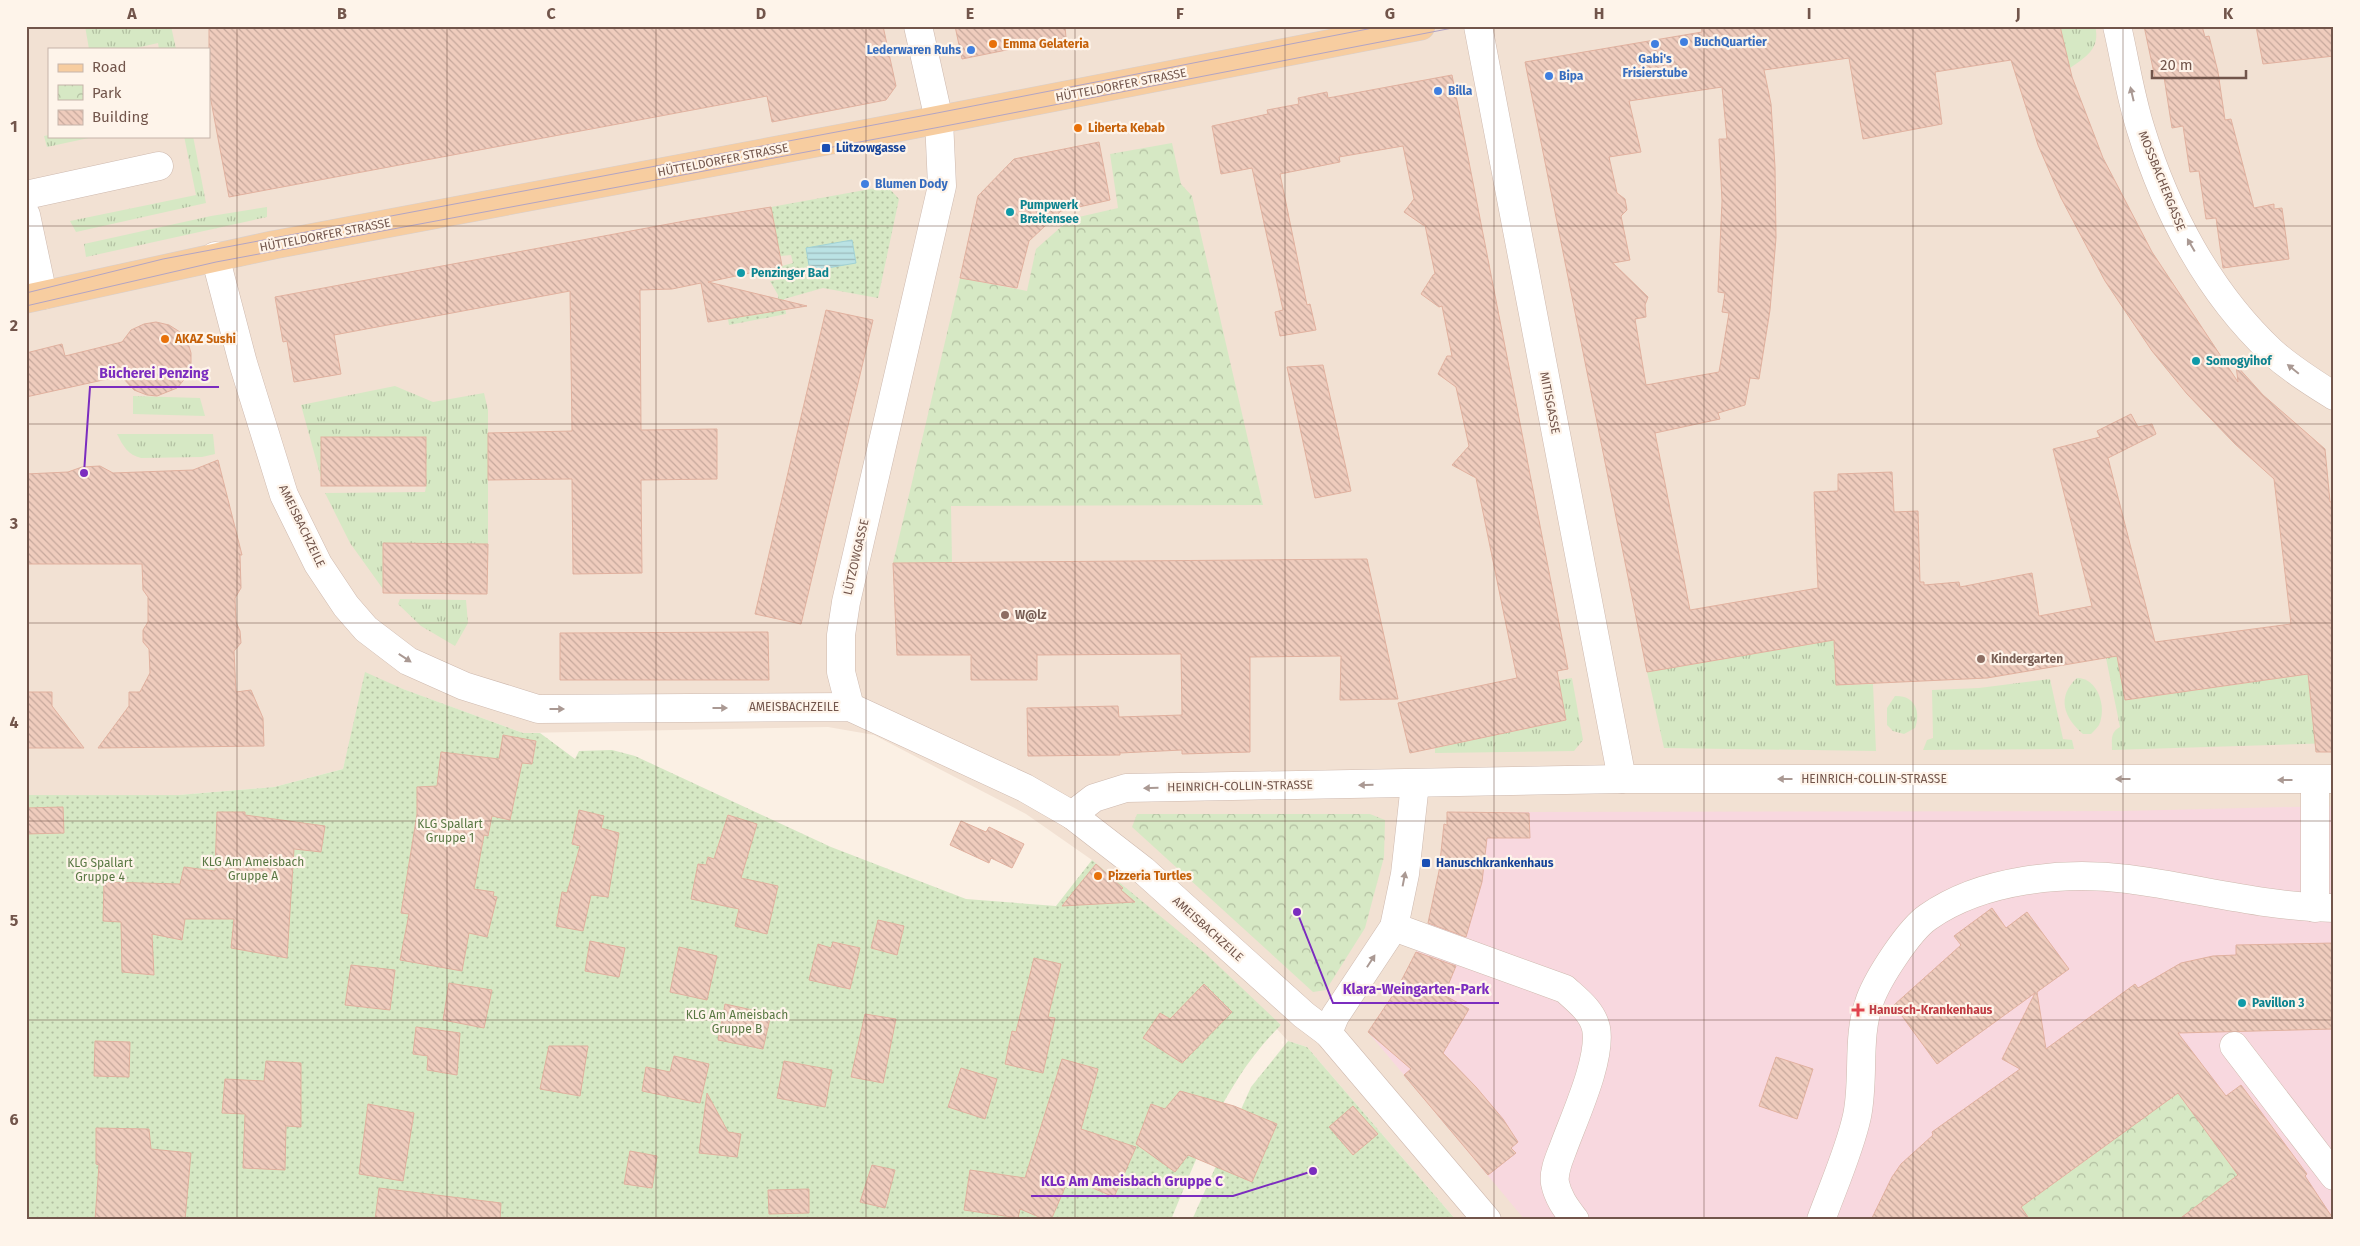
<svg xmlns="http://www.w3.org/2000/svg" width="2360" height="1246" font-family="'Fira Sans',sans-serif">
<defs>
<pattern id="grass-tufts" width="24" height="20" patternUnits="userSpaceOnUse" patternTransform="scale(1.25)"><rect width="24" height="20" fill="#d6e8c4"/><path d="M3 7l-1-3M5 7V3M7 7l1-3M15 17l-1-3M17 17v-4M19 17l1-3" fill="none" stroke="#b2bfa1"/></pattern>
<pattern id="park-crowns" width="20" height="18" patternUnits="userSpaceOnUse" patternTransform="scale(1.25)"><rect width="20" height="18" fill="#d6e8c4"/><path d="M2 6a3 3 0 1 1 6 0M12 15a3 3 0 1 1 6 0" fill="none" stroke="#b2bfa1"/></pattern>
<pattern id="garden-dots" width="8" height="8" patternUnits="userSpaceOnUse" patternTransform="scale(1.25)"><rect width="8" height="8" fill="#d6e8c4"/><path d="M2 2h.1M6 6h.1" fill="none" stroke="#b2bfa1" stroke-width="1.8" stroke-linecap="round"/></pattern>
<pattern id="water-rules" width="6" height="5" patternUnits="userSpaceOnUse" patternTransform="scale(1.25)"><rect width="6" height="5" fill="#bae2e4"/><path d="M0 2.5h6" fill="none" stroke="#9cbabb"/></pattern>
<pattern id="building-back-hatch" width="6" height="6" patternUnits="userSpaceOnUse" patternTransform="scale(1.25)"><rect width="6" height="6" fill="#efccbd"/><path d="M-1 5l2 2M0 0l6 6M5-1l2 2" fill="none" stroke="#c6a89c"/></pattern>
</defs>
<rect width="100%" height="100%" fill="#fbf0e4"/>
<path fill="#f2e1d3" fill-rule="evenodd" d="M26,26H2334V1220H1456L1307,1047L1288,1041L1277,1029L1281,1025L1092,860L1026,814L874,735L828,727L523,733L367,676L343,769L274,787L179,795H26ZM49,49H209V136H49Z"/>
<path fill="#f8d8df" d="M2334,806V1220H1525L1368,1032L1397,989L1424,936L1432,914L1430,913L1439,871L1444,824H1447V812L2122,811Z"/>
<g fill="url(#grass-tufts)">
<path d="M85,26H171L176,49H159L158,43L132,49H89Z"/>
<path d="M2060,26H2095C2101,48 2086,57 2070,68Z"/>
<path d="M49,135V136H98L47,147L44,136Z"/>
<path d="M184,136H193L206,203L76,232L70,221L196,195Z"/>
<path d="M267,207V217L86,257L84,244L211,216Z"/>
<path d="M395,386L433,402L484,393L488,410V544L384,543L383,589L350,543L325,493L425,492L426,486L321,478L301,405Z"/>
<path d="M133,396L200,398L205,416L133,414Z"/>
<path d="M117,434H213L215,454L202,457L141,458C128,455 123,446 117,434Z"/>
<path d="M400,599L466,600L468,623L455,646L421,626L398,604Z"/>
<path d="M1834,640L1837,685L1873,684L1876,751L1664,748L1647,672Z"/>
<path d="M2117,655L2126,700L2308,674L2334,743L2112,750C2112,740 2110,732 2120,727L2106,658Z"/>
<path d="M1572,678L1583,740L1574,751L1435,753V748L1566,720L1558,680Z"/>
<path d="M2077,678C2098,678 2107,707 2099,725C2097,728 2094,731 2091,734H2083C2064,718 2056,697 2077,678Z"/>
<path d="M2050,679L2063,739L2072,740L2074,749L1923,750L1927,740L1933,738L1932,690L1979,688Z"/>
<path d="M1895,696C1915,695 1921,712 1915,728L1904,734L1893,731L1887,725V708Z"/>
</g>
<g fill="url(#park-crowns)">
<path d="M1172,143L1181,184L1192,196L1263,505L951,506L952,563H893L960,278L1027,291L1036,249L1070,219L1118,208L1110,154Z"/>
<path d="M1137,814H1370L1385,820L1384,857L1365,928L1326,990L1313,992L1132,827Z"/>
<path d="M2178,1093L2238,1175L2178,1220H2030L2021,1207Z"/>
</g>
<g fill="url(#garden-dots)">
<path d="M887,186L899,199L878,298L823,288L784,299L786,314L729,325L728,319L779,310L778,295L770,281L783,279L782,266L793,263L791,255L780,256L771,207Z"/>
<path d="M365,672L403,689L523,733H540L575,759L579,751L612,750L635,756L831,847L966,899L1056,906L1092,860L1205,953L1281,1025C1226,1079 1200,1150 1171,1220H26V795H179L274,787L343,769Z"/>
<path d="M1288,1041L1307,1047L1456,1220H1192L1251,1087Z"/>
</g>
<path fill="url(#water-rules)" stroke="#a1d2d5" d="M852,240L856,263L810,271L806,248Z"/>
<g fill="url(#building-back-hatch)" stroke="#e1b19f" fill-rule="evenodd">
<path d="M209,26H883L896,86L886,100L772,122L767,96L229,197L209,90Z"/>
<path d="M955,26H1065L1066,38L962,59Z"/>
<path d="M1701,26H2060L2072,77L2103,158L2152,252L2238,382L2236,365L2263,395L2325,449L2330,502L2334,501V752H2316L2308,674L2125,700L2117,656L1987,678L1836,685L1834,640L1647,672L1525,62L1702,32ZM1849,58L1863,139L1942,124L1935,72L2011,60L2038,145L2061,198L2105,281L2152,351L2187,394L2235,444L2274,479L2291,624L2155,642L2108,458L2156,434L2152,424L2138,427L2131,414L2097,431L2100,437L2053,449L2092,606L2039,616L2032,573L1960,587L1959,582L1924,585V582H1920L1918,511L1894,512L1892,472L1838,474V491L1814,492L1818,588L1690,610L1655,433L1720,419L1718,413L1745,405L1750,378L1759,379L1770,310L1776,238L1775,167L1771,104L1764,70ZM1722,87L1727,139H1719L1722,201L1718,292L1725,293L1722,312L1729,313L1719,372L1646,385L1635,319L1646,317L1645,305L1648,297L1613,263L1630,260L1621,216L1627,210L1625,199L1617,193L1609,157L1641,152L1629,101Z"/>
<path d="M2144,26H2202L2205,37L2209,36L2218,72L2225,120L2231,119L2254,208L2274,204V209L2282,208L2289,259L2223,268L2216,218L2206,219L2199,171L2190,172L2183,126L2172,128L2164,77L2155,78Z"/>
<path d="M2256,26L2334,28V56L2263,64Z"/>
<path d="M1452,75L1568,669L1557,671L1566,720L1410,753L1398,703L1517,678L1476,478L1452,465L1469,446L1456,387L1438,374L1447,356H1452L1442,306L1439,307L1421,294L1433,275L1435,274L1425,225H1423L1404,212L1414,199L1403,146L1339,157L1340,162L1280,174L1307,305L1310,304L1316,330L1280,336L1275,312L1283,310L1252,168L1221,174L1212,126L1268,114L1267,110L1299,104L1298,98L1327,92L1328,98Z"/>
<path d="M1099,142L1110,200L1061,211L1029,241L1017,288L960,278L978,196L1014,159Z"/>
<path d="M771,207L782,266L708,282L807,306L708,322L701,283L672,289L640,290L641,430L717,429V479L641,480L642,573L573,574L572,479L488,480V433L572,431L570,291L334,335L341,374L294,382L287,341L283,342L275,297L690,220Z"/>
<path d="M826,310L873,320L801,624L755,614Z"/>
<path d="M156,322L169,325L180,332L188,343L191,353V366L188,375L177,388L157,396L147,395L134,390L121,376L26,397V353L62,344L65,356L122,342L131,330L144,324Z"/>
<path d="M1323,365L1351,491L1315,498L1287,367Z"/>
<rect x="321" y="437" width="105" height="49"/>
<path d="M218,460L242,555H240L241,588L235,598L236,622L240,631L241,643L234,651L236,692L251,690L263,718L264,746L98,748L129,706V692H140L150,673L149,649L143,642V630L148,622V597L143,590L142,564H26V474L68,472L82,467L100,466L113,473L193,470Z"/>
<path d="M383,543L488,544L487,594L383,593Z"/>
<path d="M1367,559L1398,699L1340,700L1341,656L1250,657V752L1182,754V750L1120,753V755L1028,756L1027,708L1118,706L1119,717L1182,715L1181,654L1037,655V680H971V655H897L893,563Z"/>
<path d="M768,632L769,680H560V633Z"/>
<path d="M26,692H52V706L84,748H26Z"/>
<path d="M503,735L536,741L532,764L522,763L510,820L492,816L488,836L484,835L474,889L494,892L493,896L497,897L487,937L469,933L462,971L400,960L409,914L401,913L417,814V787L437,786L441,752L499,759Z"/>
<path d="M63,807L64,833L26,834V808Z"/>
<path d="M579,810L604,816L601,828L619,833L608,897L591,895L583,931L556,926L562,892L567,893L580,846L572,844Z"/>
<path d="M217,812H245V815L325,826L321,852L294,849L287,958L231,948L234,919H185L182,940L152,934L154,975L122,972L121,922L103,921L104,882L180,884L184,867L215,871Z"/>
<path d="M1447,812L1529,813L1530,838H1487L1482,882L1466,937L1428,923L1439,871L1444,824L1447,825Z"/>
<path d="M728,815L757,824L741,878L778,886L767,934L735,926L739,909L691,899L698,864L706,865L708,857L714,859Z"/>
<path d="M961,821L986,832L989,827L1024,844L1012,868L991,858L989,863L950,845Z"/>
<path d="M1096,864L1123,888L1121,890L1135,902L1062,906Z"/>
<path d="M1992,908L2006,928L2027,912L2069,969L2037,992L2046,1049L2135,984L2138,988L2181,963L2213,956L2236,955V945L2334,943V1029L2178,1033L2226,1096L2241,1085L2307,1174L2305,1176L2334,1220H2178L2238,1175L2178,1093L2021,1207L2030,1220H1871L1892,1177L1901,1164L1933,1135L1932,1132L2020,1069L2002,1059L2035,993L1937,1064L1894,1005L1961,945L1954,936Z"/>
<path d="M878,920L904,926L897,955L871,948Z"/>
<path d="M590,941L625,948L619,977L585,971Z"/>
<path d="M833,942L860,948L850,989L809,980L818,944L831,948Z"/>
<path d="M679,947L717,956L707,1000L670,992Z"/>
<path d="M1416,952L1456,966L1444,995L1469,1009L1443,1053L1476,1087L1503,1119L1518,1142L1511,1148L1516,1153L1488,1175L1404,1075L1411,1069L1368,1032L1397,989Z"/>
<path d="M1034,958L1061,964L1048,1017L1055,1018L1043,1073L1005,1064L1012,1031L1016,1032Z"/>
<path d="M351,965L395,970L390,1010L345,1005Z"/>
<path d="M449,983L492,990L484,1028L443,1020Z"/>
<path d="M1204,984L1232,1012L1182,1063L1143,1038L1160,1013L1170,1019Z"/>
<path d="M725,1004L771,1014L763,1049L718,1040Z"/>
<path d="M865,1014L896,1019L883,1083L851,1077Z"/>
<path d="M416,1027L460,1033L457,1075L427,1070L428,1056L413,1054Z"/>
<path d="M95,1041L130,1042L129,1077L94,1076Z"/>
<path d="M549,1046H588L580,1096L540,1089Z"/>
<path d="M674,1056L709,1064L700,1103L642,1091L646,1067L670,1072Z"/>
<path d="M1776,1057L1813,1069L1797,1119L1759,1106Z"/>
<path d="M1062,1059L1098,1069L1081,1129L1136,1147L1114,1197L1069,1178L1051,1220H1046L1020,1209L1018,1218L964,1210L970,1170L1025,1178Z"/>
<path d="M266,1061L301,1063V1127L286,1126L285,1170L243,1168L245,1114L222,1113L225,1079L264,1081Z"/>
<path d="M784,1061L832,1070L825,1107L777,1098Z"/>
<path d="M961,1068L997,1079L985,1119L948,1107Z"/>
<path d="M1180,1091L1234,1106L1277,1124L1252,1182L1188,1155L1175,1172L1136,1144L1151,1104L1165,1109Z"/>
<path d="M707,1093L728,1132L741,1134L737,1157L699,1153Z"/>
<path d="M368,1104L414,1113L403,1181L359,1174Z"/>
<path d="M1353,1106L1378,1134L1353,1155L1329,1127Z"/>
<path d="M96,1128L149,1129L151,1149L191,1153L185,1220H95L99,1165L96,1164Z"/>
<path d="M630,1151L657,1156L652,1188L624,1184Z"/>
<path d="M872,1165L895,1170L885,1208L860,1202Z"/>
<path d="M379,1188L501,1203L500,1220H375Z"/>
<path d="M809,1189V1213L769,1214L768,1190Z"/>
</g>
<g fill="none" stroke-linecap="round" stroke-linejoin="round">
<defs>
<g id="minor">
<path d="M1478,26L1622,779"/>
<path d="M2117,26C2125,60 2130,96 2141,130C2166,212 2209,293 2272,352C2291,369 2312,382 2334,396"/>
<path d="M26,195L159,166"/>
<path d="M26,215L43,295"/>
<path d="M215,256L243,363L284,495L318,564L346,606L366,629L408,661L464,686L538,709L850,707L1025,788L1072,815L1143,870L1304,1015L1328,1033L1487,1220"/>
<path d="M850,707L841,672V635L846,602L942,186L939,120L918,26"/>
<path d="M2315,780V908"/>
<path d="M1072,815L1094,798L1126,788L1622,779H2334"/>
<path d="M1394,927L1565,989C1577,1000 1592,1011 1596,1028C1602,1058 1575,1116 1564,1146C1560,1157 1553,1171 1555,1183C1558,1198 1566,1208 1575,1220"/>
<path d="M1328,1033L1335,1016L1394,927L1405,874L1415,784"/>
<path d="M2234,1046L2334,1176"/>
<path d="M1821,1220C1833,1187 1850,1149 1857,1116C1865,1078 1856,1037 1870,1000C1878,978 1909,930 1928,917C1982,879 2064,871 2128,879C2197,888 2264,907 2334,908"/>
</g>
<path id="major" d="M26,299L273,245L901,127L1421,26"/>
</defs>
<use href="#minor" stroke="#ceb9ae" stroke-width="29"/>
<use href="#major" stroke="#d8cfcd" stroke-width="29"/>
<use href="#minor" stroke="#fff" stroke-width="28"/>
<use href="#major" stroke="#f7cda0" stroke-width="28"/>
<g stroke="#b2a4c4" stroke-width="1">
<path d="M26,293L163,259L937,113L1383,26"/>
<path d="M26,306L216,262L940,127L1463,26"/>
</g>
</g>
<defs><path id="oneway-solid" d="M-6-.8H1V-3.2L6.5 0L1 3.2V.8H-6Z" transform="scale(1.25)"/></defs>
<g fill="#aa9993">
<use href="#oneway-solid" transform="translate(2132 94) rotate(-103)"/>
<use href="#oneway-solid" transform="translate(2191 245) rotate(-120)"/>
<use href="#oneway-solid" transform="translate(2293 369) rotate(-141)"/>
<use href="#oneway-solid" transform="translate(405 658) rotate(33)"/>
<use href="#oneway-solid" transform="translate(720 708)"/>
<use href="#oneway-solid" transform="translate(557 709)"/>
<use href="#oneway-solid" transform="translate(1785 779) rotate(-180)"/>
<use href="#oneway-solid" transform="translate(2123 779) rotate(-180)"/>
<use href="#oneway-solid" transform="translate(2285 780) rotate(-180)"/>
<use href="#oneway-solid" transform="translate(1366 785) rotate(179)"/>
<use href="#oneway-solid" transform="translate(1151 788) rotate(179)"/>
<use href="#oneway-solid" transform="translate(1404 879) rotate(-79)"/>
<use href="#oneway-solid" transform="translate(1371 961) rotate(-57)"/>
</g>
<path fill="none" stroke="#72554b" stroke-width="1" stroke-opacity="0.55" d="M237,26V1220M447,26V1220M656,26V1220M866,26V1220M1075,26V1220M1285,26V1220M1494,26V1220M1704,26V1220M1913,26V1220M2123,26V1220M26,226H2334M26,424H2334M26,623H2334M26,821H2334M26,1020H2334"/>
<g fill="#3f7fe0" stroke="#fef4ea" stroke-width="2">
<circle cx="1684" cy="42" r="5"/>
<circle cx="1655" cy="44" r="5"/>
<circle cx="971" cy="50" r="5"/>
<circle cx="1549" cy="76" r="5"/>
<circle cx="1438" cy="91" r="5"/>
<circle cx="865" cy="184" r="5"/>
</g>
<g fill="#e8710a" stroke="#fef4ea" stroke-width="2">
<circle cx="993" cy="44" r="5"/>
<circle cx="1078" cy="128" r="5"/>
<circle cx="165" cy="339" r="5"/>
<circle cx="1098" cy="876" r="5"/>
</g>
<g fill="#1a4fb4" stroke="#fef4ea" stroke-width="2">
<rect x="821" y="143" width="10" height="10" rx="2.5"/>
<rect x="1421" y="858" width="10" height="10" rx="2.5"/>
</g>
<g fill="#0f9aa8" stroke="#fef4ea" stroke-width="2">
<circle cx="1010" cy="212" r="5"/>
<circle cx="741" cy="273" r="5"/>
<circle cx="2196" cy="361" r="5"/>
<circle cx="2242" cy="1003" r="5"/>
</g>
<g fill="#8d6e63" stroke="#fef4ea" stroke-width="2">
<circle cx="1005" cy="615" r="5"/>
<circle cx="1981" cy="659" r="5"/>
</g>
<path fill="#e0444e" stroke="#fef4ea" stroke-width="2" d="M1855.5 1002.5h5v5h5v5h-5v5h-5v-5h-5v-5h5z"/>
<g text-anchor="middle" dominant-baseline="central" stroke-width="4.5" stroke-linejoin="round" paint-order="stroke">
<g font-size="12" font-weight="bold" fill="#366cbe" stroke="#fef4ea" text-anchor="start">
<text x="1694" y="42">BuchQuartier</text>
<text x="961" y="50" text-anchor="end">Lederwaren Ruhs</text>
<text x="1655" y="59" text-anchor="middle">Gabi's<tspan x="1655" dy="14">Frisierstube</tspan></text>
<text x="1559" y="76">Bipa</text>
<text x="1448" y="91">Billa</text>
<text x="875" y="184">Blumen Dody</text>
</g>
<g font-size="12" font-weight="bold" fill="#c56008" stroke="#fef4ea" text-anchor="start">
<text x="1003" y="44">Emma Gelateria</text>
<text x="1088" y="128">Liberta Kebab</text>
<text x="175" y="339">AKAZ Sushi</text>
<text x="1108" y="876">Pizzeria Turtles</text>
</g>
<g font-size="12" fill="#72554b" stroke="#fef4ea">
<text transform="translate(1121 85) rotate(-11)">HÜTTELDORFER STRASSE</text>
<text transform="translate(723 160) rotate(-11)">HÜTTELDORFER STRASSE</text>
<text transform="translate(2162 181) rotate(68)">MOSSBACHERGASSE</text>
<text transform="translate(325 235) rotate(-11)">HÜTTELDORFER STRASSE</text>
<text transform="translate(1550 403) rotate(79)">MITISGASSE</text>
<text transform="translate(302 526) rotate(64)">AMEISBACHZEILE</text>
<text transform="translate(856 557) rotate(-77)">LÜTZOWGASSE</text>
<text x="794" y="707">AMEISBACHZEILE</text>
<text x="1874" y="779">HEINRICH-COLLIN-STRASSE</text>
<text transform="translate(1240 786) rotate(-1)">HEINRICH-COLLIN-STRASSE</text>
<text transform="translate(1208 929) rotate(42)">AMEISBACHZEILE</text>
</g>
<g font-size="12" font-weight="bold" fill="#164399" stroke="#fef4ea" text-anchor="start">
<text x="836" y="148">Lützowgasse</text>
<text x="1436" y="863">Hanuschkrankenhaus</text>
</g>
<g font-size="12" font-weight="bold" fill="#0d838f" stroke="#fef4ea" text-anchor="start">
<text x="1020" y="205">Pumpwerk<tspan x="1020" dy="14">Breitensee</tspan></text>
<text x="751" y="273">Penzinger Bad</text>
<text x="2206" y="361">Somogyihof</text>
<text x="2252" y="1003">Pavillon 3</text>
</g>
<g font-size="12" font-weight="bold" fill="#785e54" stroke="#fef4ea" text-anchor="start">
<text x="1015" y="615">W@lz</text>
<text x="1991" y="659">Kindergarten</text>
</g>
<g font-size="12" fill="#597843" stroke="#fef4ea">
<text x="450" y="824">KLG Spallart<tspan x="450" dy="14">Gruppe 1</tspan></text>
<text x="253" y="862">KLG Am Ameisbach<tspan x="253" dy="14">Gruppe A</tspan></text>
<text x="100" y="863">KLG Spallart<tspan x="100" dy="14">Gruppe 4</tspan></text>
<text x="737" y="1015">KLG Am Ameisbach<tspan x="737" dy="14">Gruppe B</tspan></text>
</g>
<g font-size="12" font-weight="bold" fill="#be3a42" stroke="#fef4ea" text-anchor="start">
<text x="1869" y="1010">Hanusch-Krankenhaus</text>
</g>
</g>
<path fill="none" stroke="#7b2cbf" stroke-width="2" d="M84 473L90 387H219M1297 912L1333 1003H1499M1313 1171L1233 1196H1031"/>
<g fill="#7b2cbf" stroke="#fef4ea" stroke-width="2">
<circle cx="84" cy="473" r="5"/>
<circle cx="1297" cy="912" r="5"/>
<circle cx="1313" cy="1171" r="5"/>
</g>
<g font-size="14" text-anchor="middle" font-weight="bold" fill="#7b2cbf" stroke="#fef4ea" stroke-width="4.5" stroke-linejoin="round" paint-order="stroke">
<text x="154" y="378">Bücherei Penzing</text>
<text x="1416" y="994">Klara-Weingarten-Park</text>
<text x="1132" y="1186">KLG Am Ameisbach Gruppe C</text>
</g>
<rect width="2360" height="1246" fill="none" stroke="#fef4ea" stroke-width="55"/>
<rect x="48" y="48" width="162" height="90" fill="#fef4ea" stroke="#c6b4aa"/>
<rect x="58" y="64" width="25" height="8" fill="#f7cda0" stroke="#c6b4aa"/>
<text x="92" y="72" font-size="15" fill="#72554b">Road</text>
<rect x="58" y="85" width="25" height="15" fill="url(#park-crowns)" stroke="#c6b4aa"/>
<text x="92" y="98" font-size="15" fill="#72554b">Park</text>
<rect x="58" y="110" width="25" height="15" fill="url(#building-back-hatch)" stroke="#c6b4aa"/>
<text x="92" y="122" font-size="15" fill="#72554b">Building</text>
<path d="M2152 70v8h94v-8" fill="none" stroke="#72554b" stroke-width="2.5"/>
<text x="2160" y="70" font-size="15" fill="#72554b" stroke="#fef4ea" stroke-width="4" paint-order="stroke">20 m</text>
<rect x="28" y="28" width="2304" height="1190" fill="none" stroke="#72554b" stroke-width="2"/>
<g font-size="16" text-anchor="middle" font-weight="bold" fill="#72554b">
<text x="132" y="19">A</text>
<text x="342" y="19">B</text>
<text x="551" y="19">C</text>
<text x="761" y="19">D</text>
<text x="970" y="19">E</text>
<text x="1180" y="19">F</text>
<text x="1390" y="19">G</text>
<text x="1599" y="19">H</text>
<text x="1809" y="19">I</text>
<text x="2018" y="19">J</text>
<text x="2228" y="19">K</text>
<text x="14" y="132">1</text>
<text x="14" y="331">2</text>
<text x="14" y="529">3</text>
<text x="14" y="728">4</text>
<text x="14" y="926">5</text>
<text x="14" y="1125">6</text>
</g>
</svg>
